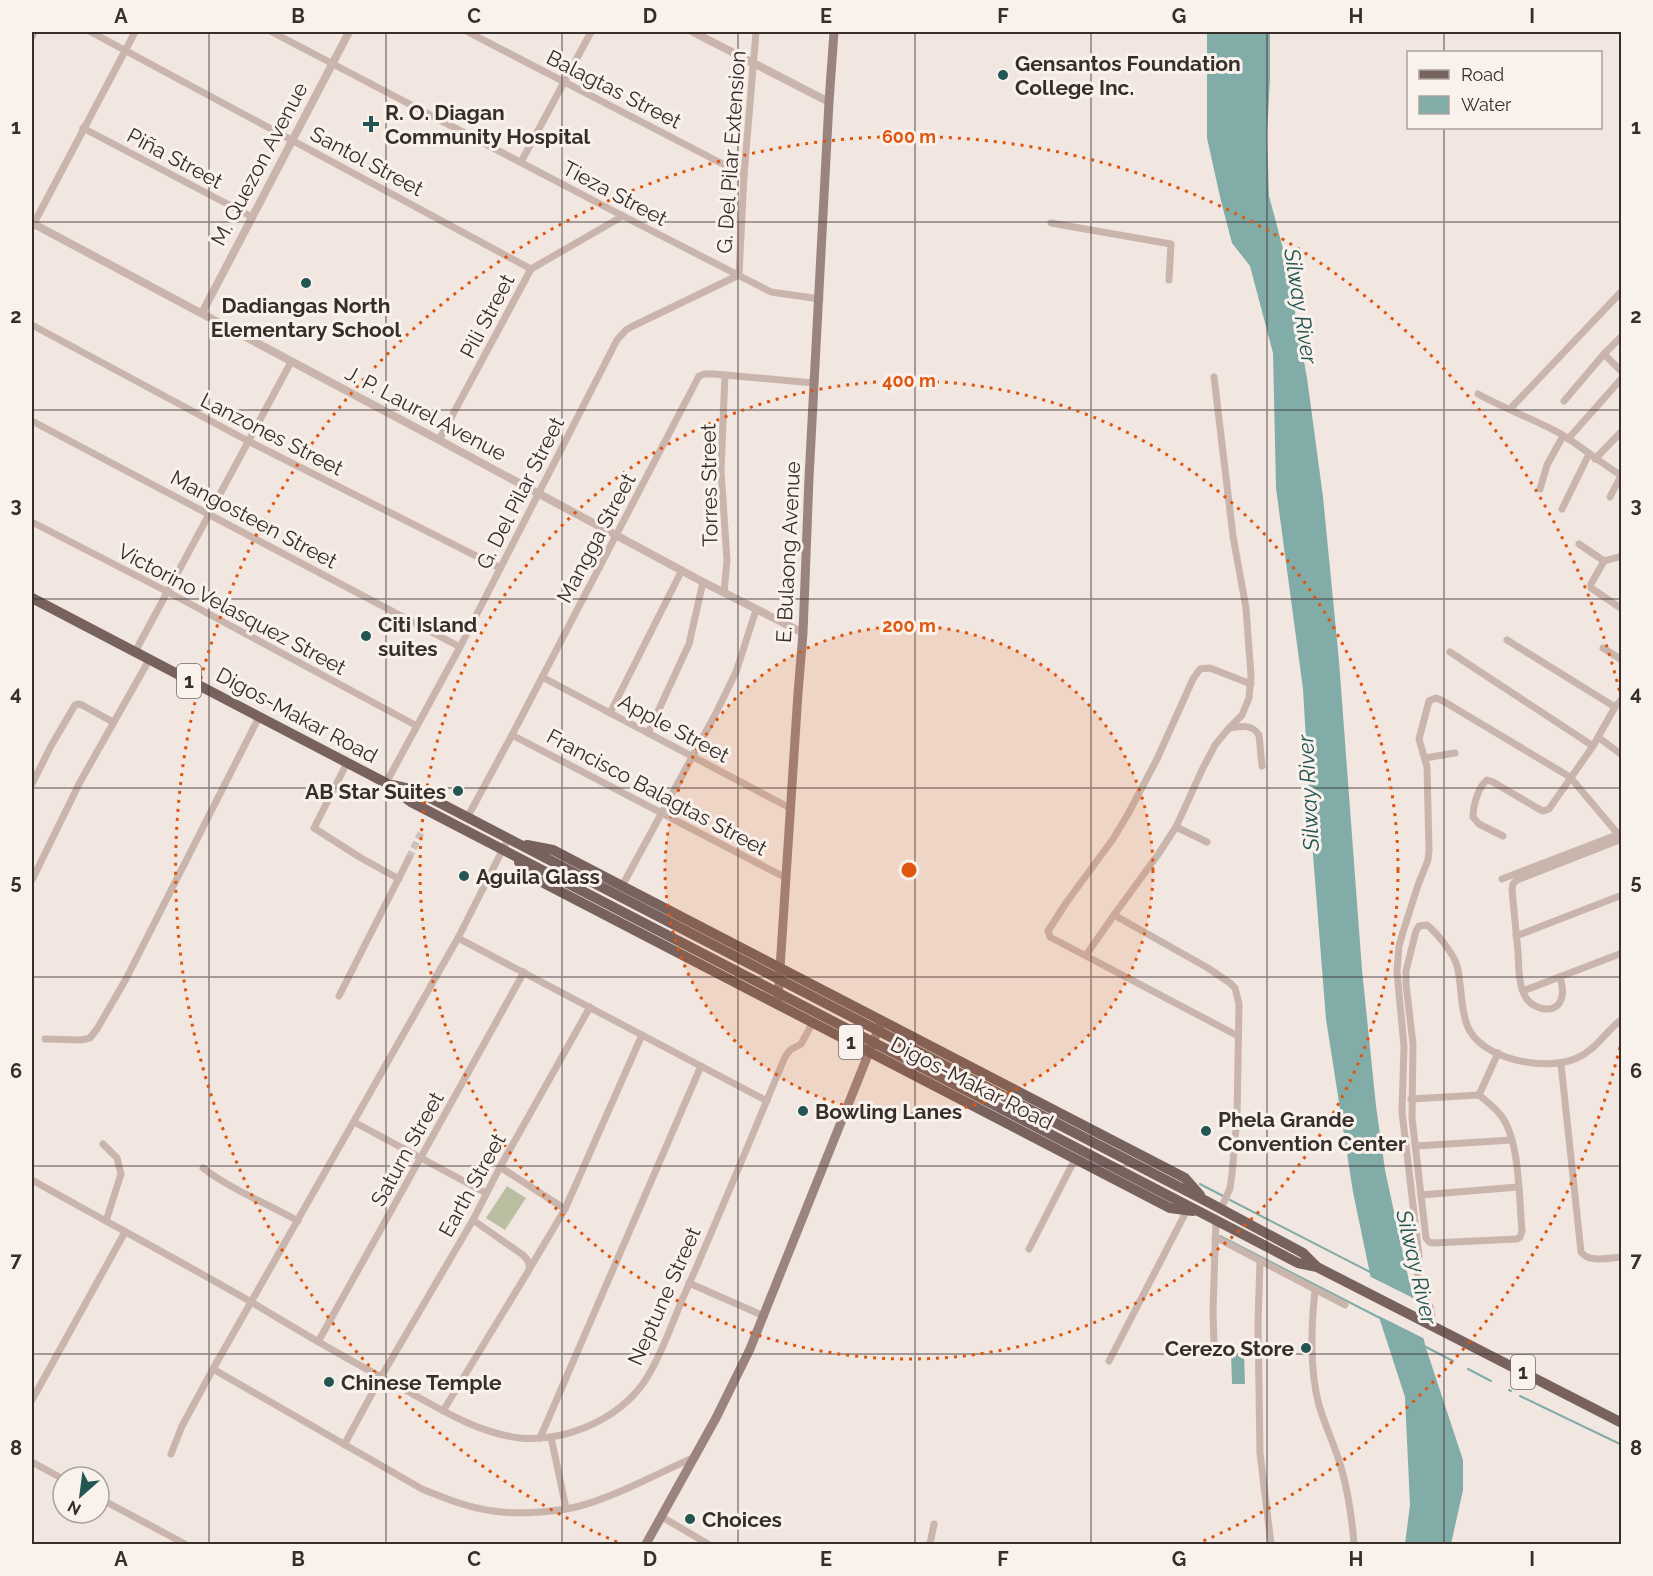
<svg xmlns="http://www.w3.org/2000/svg" width="1653" height="1576" font-family="Raleway,sans-serif">
<rect width="100%" height="100%" fill="#f1e6e0"/>
<path fill="#babfa1" d="M507,1186L526,1198L505,1230L486,1218Z"/>
<g fill="#81aca8">
<path d="M1207,32H1270V78L1267,135L1269,196L1285,256L1307,378L1323,497L1339,661L1362,970L1376,1106L1385,1170L1407,1272L1426,1348L1463,1460V1490L1451,1544H1405L1410,1505L1405,1397L1379,1317L1353,1192L1326,1019L1312,842L1303,689L1276,488L1273,353L1250,266L1232,243L1221,201L1207,138Z"/>
<path d="M1231,1353H1244L1245,1384H1232Z"/>
</g>
<path fill="#f1e6e0" d="M1367,1275L1417,1300L1427,1340L1375,1314Z"/>
<g fill="none" stroke-linecap="round" stroke-linejoin="round">
<g stroke="#81aca8" stroke-width="2">
<path d="M1200,1184L1223,1196"/>
<path d="M1230,1200L1372,1273"/>
<path d="M1220,1236L1380,1318"/>
<path d="M1424,1346L1453,1361"/>
<path d="M1468,1369L1491,1381"/>
<path d="M1509,1390L1511,1391"/>
<path d="M1520,1396L1622,1445"/>
</g>
<path stroke="#ccc1bc" stroke-width="7" stroke-dasharray="7 3.5" stroke-linecap="butt" d="M409,858L421,833"/>
<g stroke="#c9b5ac" stroke-width="7">
<path d="M91,32L531,269"/>
<path d="M272,32L623,216L771,292L820,299"/>
<path d="M468,32L744,175"/>
<path d="M32,37L34,32"/>
<path d="M83,128L252,217"/>
<path d="M521,162L591,32"/>
<path d="M1051,223L1171,244L1169,280"/>
<path d="M32,227L135,32"/>
<path d="M32,325L248,441L500,568"/>
<path d="M1604,354L1622,372"/>
<path d="M1214,377L1233,536L1246,608L1251,676L1249,698L1242,715L1229,728L1215,745L1202,770L1176,827L1157,856L1114,915L1208,968L1230,983L1235,988L1239,1004L1237,1118L1232,1174L1230,1188L1221,1209"/>
<path d="M1478,394C1505,409 1534,419 1561,434C1582,447 1601,463 1622,476"/>
<path d="M1564,401L1604,354L1622,336"/>
<path d="M1510,409L1622,291"/>
<path d="M32,421L460,647"/>
<path d="M1568,439L1622,378"/>
<path d="M439,440L531,269L623,216"/>
<path d="M1595,459L1622,431"/>
<path d="M1540,489L1547,465L1563,436"/>
<path d="M1610,497L1622,474"/>
<path d="M1562,509L1589,454"/>
<path d="M32,522L168,592L417,726"/>
<path d="M1579,544L1604,561L1622,556"/>
<path d="M1604,561L1591,584V588L1622,609"/>
<path d="M724,593L727,560L721,470L725,375"/>
<path d="M1507,640L1615,707"/>
<path d="M1603,648L1622,660"/>
<path d="M135,652L291,362"/>
<path d="M1450,652L1593,746"/>
<path d="M542,677L790,808"/>
<path d="M610,713L682,570"/>
<path d="M1230,728C1241,726 1252,724 1259,735L1262,766"/>
<path d="M648,733L689,644L703,582"/>
<path d="M512,735L786,878"/>
<path d="M1598,737L1622,755"/>
<path d="M1425,758L1455,753"/>
<path d="M347,763L314,828L361,858L399,879"/>
<path d="M386,783L460,647L617,340L626,330L633,326L739,275L744,175L756,32"/>
<path d="M32,784L51,746L75,705L78,704L82,705L113,722"/>
<path d="M467,818L512,735L699,376L705,374H714L814,383"/>
<path d="M1176,827L1207,842"/>
<path d="M1503,836L1479,824L1473,817C1473,806 1478,787 1487,780L1493,782L1539,809L1543,811L1549,809L1593,746L1615,707L1622,699"/>
<path d="M1502,879L1622,833"/>
<path d="M32,880L80,782L149,660"/>
<path d="M622,886L716,713L736,672L756,610"/>
<path d="M1516,936L1622,895"/>
<path d="M458,938L767,1101"/>
<path d="M1086,955L1114,915"/>
<path d="M1560,977C1561,983 1564,989 1562,996C1559,1015 1535,1011 1526,998C1518,985 1519,966 1518,952C1516,931 1514,911 1512,890L1513,884L1517,880L1622,839"/>
<path d="M1523,991L1622,953"/>
<path d="M339,996L409,858"/>
<path d="M1238,1036L1050,937L1048,931L1066,903L1113,839L1128,814L1157,759L1193,679L1200,669L1210,668L1251,684"/>
<path d="M45,1039L81,1040L90,1038L97,1029L126,979L259,717"/>
<path d="M1561,1064L1581,1252C1589,1263 1609,1258 1622,1257"/>
<path d="M1479,1095L1498,1053"/>
<path d="M1411,1099L1479,1095C1487,1102 1496,1108 1502,1117C1520,1142 1519,1200 1522,1231L1520,1237L1517,1239L1433,1243L1429,1242L1426,1238L1412,1118L1413,1044L1406,984V971L1416,931L1419,926L1427,925C1437,933 1454,954 1457,966C1462,985 1460,1006 1467,1025C1480,1060 1546,1072 1577,1058C1596,1050 1606,1031 1622,1019"/>
<path d="M354,1122L486,1193"/>
<path d="M103,1144L117,1158L121,1174L106,1221"/>
<path d="M1416,1146L1512,1140"/>
<path d="M500,1167L565,1209L642,1035"/>
<path d="M203,1168C232,1190 266,1203 298,1221"/>
<path d="M32,1180C105,1221 180,1261 253,1303C304,1334 356,1364 409,1392C445,1412 479,1433 520,1438C563,1442 611,1422 638,1390C656,1369 671,1326 682,1300C718,1219 751,1138 785,1057L790,1050L801,1044L813,1022"/>
<path d="M1421,1195L1518,1187"/>
<path d="M1215,1237L1345,1305"/>
<path d="M1029,1249L1075,1159"/>
<path d="M1260,1261L1258,1323L1260,1453L1271,1544"/>
<path d="M530,1268L565,1209"/>
<path d="M689,1283L764,1316"/>
<path d="M1315,1290C1311,1327 1309,1368 1319,1405C1325,1426 1335,1446 1341,1467C1348,1492 1352,1518 1354,1544"/>
<path d="M1430,1324L1432,1318L1430,1306L1420,1294L1417,1284L1419,1256L1402,1112L1404,1046L1397,972L1399,946L1403,932L1418,885L1428,860L1429,850L1427,767L1419,739L1429,701L1436,698L1443,701L1570,777L1618,834"/>
<path d="M318,1342L524,972"/>
<path d="M1214,1345L1213,1311L1216,1219"/>
<path d="M1109,1361L1187,1210"/>
<path d="M213,1369L422,1489C444,1498 469,1508 493,1511C517,1515 557,1512 580,1506C619,1495 658,1473 695,1457"/>
<path d="M32,1400L125,1232"/>
<path d="M443,1411L529,1270C530,1263 528,1260 523,1255L473,1220"/>
<path d="M551,1437L566,1508"/>
<path d="M540,1438L701,1066"/>
<path d="M344,1445L381,1377L473,1220L500,1167L590,1007"/>
<path d="M171,1454L182,1426L213,1369L458,938L508,839"/>
<path d="M32,1462L63,1479"/>
<path d="M99,1498L185,1544"/>
<path d="M662,1517L708,1544"/>
<path d="M930,1544L934,1524"/>
</g>
<g stroke="#c9b5ac" stroke-width="8">
<path d="M693,32L829,102"/>
<path d="M32,223L439,440L703,582L803,633"/>
<path d="M202,313L349,32"/>
</g>
<g stroke="#9c847e" stroke-width="9">
<path d="M778,999L798,693L803,633L809,478L829,102L834,32"/>
<path d="M646,1544L716,1418L750,1349L880,1025"/>
</g>
<g stroke="#78625d" stroke-width="10">
<path d="M32,598L386,783L411,802L1298,1263L1317,1267L1622,1423"/>
<path d="M392,785L415,790L1208,1202L1303,1253L1316,1266"/>
<path d="M527,845L553,850L622,886L1185,1178L1200,1195"/>
<path d="M519,862L538,880L1170,1208L1193,1211"/>
</g>
</g>
<path fill="none" stroke="#372d2b" stroke-width="1.5" stroke-opacity="0.55" d="M209,32V1544M386,32V1544M562,32V1544M738,32V1544M915,32V1544M1091,32V1544M1267,32V1544M1444,32V52M1444,128V1544M32,222H1622M32,410H1622M32,599H1622M32,788H1622M32,977H1622M32,1166H1622M32,1354H1622"/>
<circle cx="909" cy="870" r="244" fill="#df570e" fill-opacity=".12"/>
<g fill="none" stroke="#df570e" stroke-width="3" stroke-dasharray="3 6">
<circle cx="909" cy="870" r="244"/>
<circle cx="909" cy="870" r="489"/>
<path d="M1620 1047A733 733 0 0 1 1201 1542M617 1542A733 733 0 1 1 1620 693"/>
</g>
<g fill="#235652" stroke="#f9f1ec" stroke-width="2">
<circle cx="1003" cy="75" r="6"/>
<path d="M368 115h6v6h6v6h-6v6h-6v-6h-6v-6h6z"/>
<circle cx="306" cy="283" r="6"/>
<circle cx="366" cy="636" r="6"/>
<circle cx="458" cy="791" r="6"/>
<circle cx="464" cy="876" r="6"/>
<circle cx="803" cy="1111" r="6"/>
<circle cx="1206" cy="1131" r="6"/>
<circle cx="1306" cy="1348" r="6"/>
<circle cx="329" cy="1382" r="6"/>
<circle cx="690" cy="1519" r="6"/>
</g>
<g text-anchor="middle" dominant-baseline="central" stroke-width="6" stroke-linejoin="round" paint-order="stroke">
<g fill="#f9f1ec" stroke="#716865" stroke-width="1.5">
<rect x="177" y="664" width="24" height="34" rx="4.5"/>
<rect x="839" y="1025" width="24" height="34" rx="4.5"/>
<rect x="1511" y="1355" width="24" height="34" rx="4.5"/>
</g>
<g font-size="20" font-weight="bold" fill="#372d2b">
<text x="189" y="681">1</text>
<text x="851" y="1042">1</text>
<text x="1523" y="1372">1</text>
</g>
<g font-size="21" font-weight="bold" fill="#372d2b" stroke="#f9f1ec" text-anchor="start">
<text x="1015" y="63">Gensantos Foundation<tspan x="1015" dy="24">College Inc.</tspan></text>
<text x="385" y="112">R. O. Diagan<tspan x="385" dy="24">Community Hospital</tspan></text>
<text x="306" y="305" text-anchor="middle">Dadiangas North<tspan x="306" dy="24">Elementary School</tspan></text>
<text x="378" y="624">Citi Island<tspan x="378" dy="24">suites</tspan></text>
<text x="446" y="791" text-anchor="end">AB Star Suites</text>
<text x="476" y="876">Aguila Glass</text>
<text x="815" y="1111">Bowling Lanes</text>
<text x="1218" y="1119">Phela Grande<tspan x="1218" dy="24">Convention Center</tspan></text>
<text x="1294" y="1348" text-anchor="end">Cerezo Store</text>
<text x="341" y="1382">Chinese Temple</text>
<text x="702" y="1519">Choices</text>
</g>
<g font-size="21" fill="#372d2b" stroke="#f9f1ec">
<text transform="translate(614 89) rotate(27)">Balagtas Street</text>
<text transform="translate(731 152) rotate(-86)">G. Del Pilar Extension</text>
<text transform="translate(175 158) rotate(28)">Piña Street</text>
<text transform="translate(367 161) rotate(28)">Santol Street</text>
<text transform="translate(259 164) rotate(-62)">M. Quezon Avenue</text>
<text transform="translate(615 193) rotate(28)">Tieza Street</text>
<text transform="translate(487 316) rotate(-62)">Pili Street</text>
<text transform="translate(426 413) rotate(28)">J. P. Laurel Avenue</text>
<text transform="translate(272 434) rotate(27)">Lanzones Street</text>
<text transform="translate(709 485) rotate(-91)">Torres Street</text>
<text transform="translate(520 493) rotate(-63)">G. Del Pilar Street</text>
<text transform="translate(254 519) rotate(28)">Mangosteen Street</text>
<text transform="translate(596 538) rotate(-62)">Mangga Street</text>
<text transform="translate(788 552) rotate(-87)">E. Bulaong Avenue</text>
<text transform="translate(232 609) rotate(28)">Victorino Velasquez Street</text>
<text transform="translate(297 715) rotate(28)">Digos-Makar Road</text>
<text transform="translate(674 728) rotate(28)">Apple Street</text>
<text transform="translate(657 792) rotate(28)">Francisco Balagtas Street</text>
<text transform="translate(972 1083) rotate(27)">Digos-Makar Road</text>
<text transform="translate(407 1149) rotate(-61)">Saturn Street</text>
<text transform="translate(472 1185) rotate(-61)">Earth Street</text>
<text transform="translate(664 1296) rotate(-66)">Neptune Street</text>
</g>
<g font-size="22" font-style="italic" fill="#235652" stroke="#f9f1ec">
<text transform="translate(1301 306) rotate(81)">Silway River</text>
<text transform="translate(1308 793) rotate(-93)">Silway River</text>
<text transform="translate(1417 1267) rotate(77)">Silway River</text>
</g>
</g>
<circle cx="909" cy="870" r="9" fill="#df570e" stroke="#f9f1ec" stroke-width="3"/>
<g font-size="18" text-anchor="middle" font-weight="bold" fill="#df570e" stroke="#f9f1ec" stroke-width="6" stroke-linejoin="round" paint-order="stroke">
<text x="909" y="143">600 m</text>
<text x="909" y="387">400 m</text>
<text x="909" y="632">200 m</text>
</g>
<rect width="1653" height="1576" fill="none" stroke="#f9f1ec" stroke-width="66"/>
<rect x="1407" y="51" width="195" height="78" fill="#f9f1ec" stroke="#aba39f" stroke-width="1.5"/>
<rect x="1419" y="70" width="30" height="9" fill="#78625d" stroke="#aba39f" stroke-width="1.5"/>
<text x="1461" y="81" font-size="18" fill="#372d2b">Road</text>
<rect x="1419" y="96" width="30" height="18" fill="#81aca8" stroke="#aba39f" stroke-width="1.5"/>
<text x="1461" y="111" font-size="18" fill="#372d2b">Water</text>
<g transform="translate(81 1495) rotate(208)"><circle r="28" fill="#f9f1ec" stroke="#aba39f" stroke-width="1.5"/>
<path d="M0-4.5L10 22L0 15L-10 22Z" fill="#235652"/>
<text y="-9" font-size="16" font-weight="bold" text-anchor="middle" fill="#372d2b">N</text>
</g>
<rect x="33" y="33" width="1587" height="1510" fill="none" stroke="#372d2b" stroke-width="2"/>
<g font-size="20" text-anchor="middle" font-weight="bold" fill="#372d2b">
<text x="121" y="23">A</text>
<text x="298" y="23">B</text>
<text x="474" y="23">C</text>
<text x="650" y="23">D</text>
<text x="826" y="23">E</text>
<text x="1003" y="23">F</text>
<text x="1179" y="23">G</text>
<text x="1356" y="23">H</text>
<text x="1532" y="23">I</text>
<text x="16" y="134">1</text>
<text x="1636" y="134">1</text>
<text x="16" y="323">2</text>
<text x="1636" y="323">2</text>
<text x="16" y="512">3</text>
<text x="1636" y="512">3</text>
<text x="16" y="700">4</text>
<text x="1636" y="700">4</text>
<text x="16" y="889">5</text>
<text x="1636" y="889">5</text>
<text x="16" y="1078">6</text>
<text x="1636" y="1078">6</text>
<text x="16" y="1267">7</text>
<text x="1636" y="1267">7</text>
<text x="16" y="1455">8</text>
<text x="1636" y="1455">8</text>
<text x="121" y="1566">A</text>
<text x="298" y="1566">B</text>
<text x="474" y="1566">C</text>
<text x="650" y="1566">D</text>
<text x="826" y="1566">E</text>
<text x="1003" y="1566">F</text>
<text x="1179" y="1566">G</text>
<text x="1356" y="1566">H</text>
<text x="1532" y="1566">I</text>
</g>
</svg>
